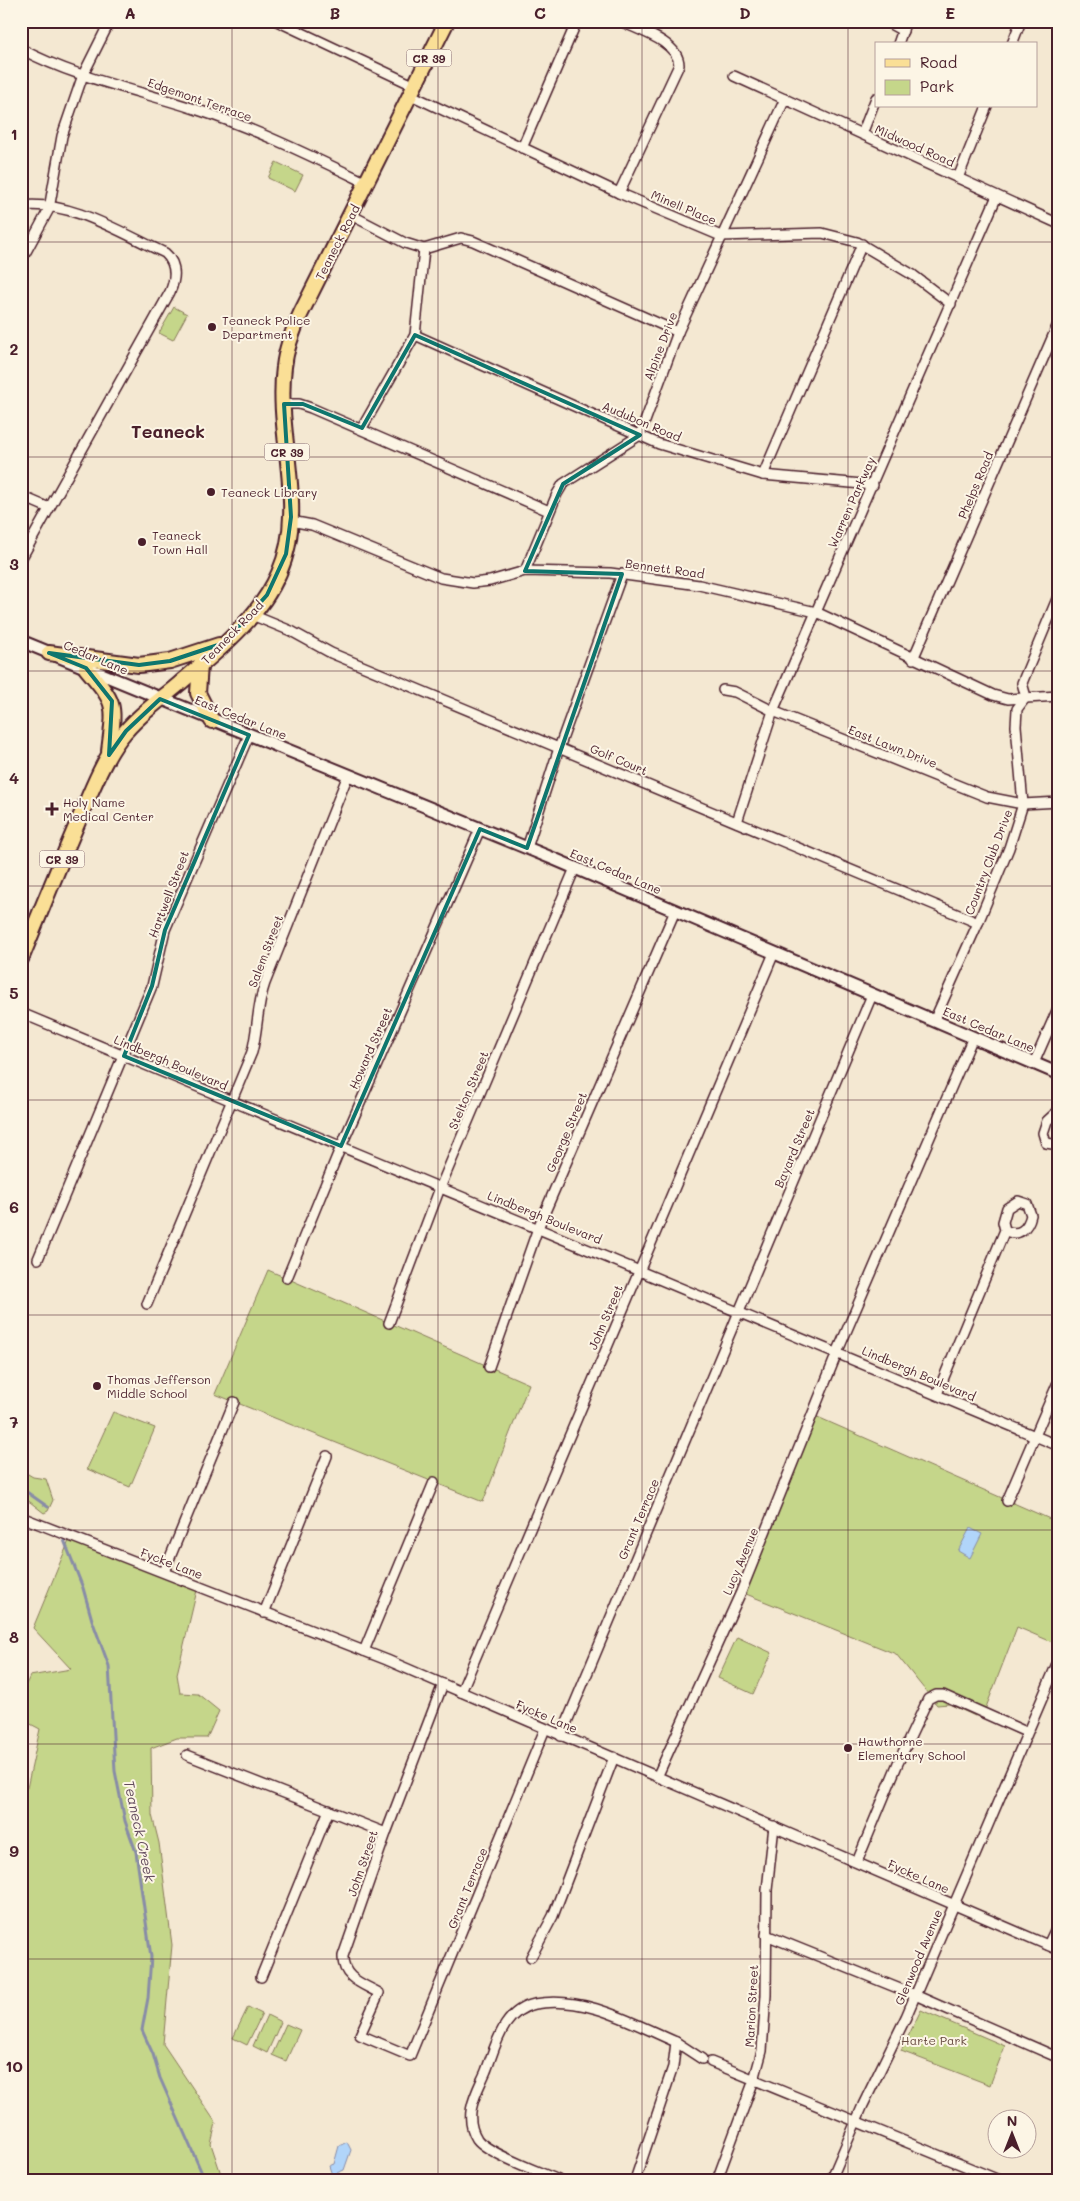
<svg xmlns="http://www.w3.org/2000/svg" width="1080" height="2201" font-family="Mali,sans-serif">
<rect width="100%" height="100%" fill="#f4e8d2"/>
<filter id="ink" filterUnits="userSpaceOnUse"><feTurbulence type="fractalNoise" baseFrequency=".02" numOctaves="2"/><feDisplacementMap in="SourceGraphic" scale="10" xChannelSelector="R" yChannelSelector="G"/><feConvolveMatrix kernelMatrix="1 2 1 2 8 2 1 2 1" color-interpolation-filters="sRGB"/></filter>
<g filter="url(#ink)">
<g fill="#c5d68a" stroke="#887a5a">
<path d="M276,162L303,175L295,191L268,178Z"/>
<path d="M174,307L187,314L173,340L159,333Z"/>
<path d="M268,1270L529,1384L483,1502L215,1394Z"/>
<path d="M113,1412L155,1428L130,1487L87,1469Z"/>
<path d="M813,1415L1059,1523V1645L1017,1627L985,1710L975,1716L949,1704L937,1705L896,1654L741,1592Z"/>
<path d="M21,1470L33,1477L46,1479L53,1500L48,1511L44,1513L30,1502L21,1500Z"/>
<path d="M71,1536L198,1586L177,1674L180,1693L198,1694L219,1711L207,1738H177L151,1748L152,1815L159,1843L172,1945L163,2044L216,2123L211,2144L223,2180H21V1792L27,1788L40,1729L21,1719V1695L30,1676L71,1669L33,1628Z"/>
<path d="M737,1637L772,1653L753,1694L718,1678Z"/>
<path d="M248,2007L262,2014L247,2045L233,2038Z"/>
<path d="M921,2010L1005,2046L990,2085L901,2051Z"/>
<path d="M267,2015L281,2022L267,2053L253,2046Z"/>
<path d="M286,2024L300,2030L286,2061L272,2055Z"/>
</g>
<g fill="#b1d5fa" stroke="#888ca7">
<path d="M970,1528L982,1534L970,1558L958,1551Z"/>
<path d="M347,2142L351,2150L344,2170L332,2175L329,2166L334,2164L339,2146Z"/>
</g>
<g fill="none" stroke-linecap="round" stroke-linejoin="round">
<g stroke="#888ca7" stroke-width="3">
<path d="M21,1488L48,1507"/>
<path d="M64,1540L83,1588L92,1620L109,1666L115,1771L125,1821L136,1852L151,1957L148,1998L142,2030L153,2054L160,2078L205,2180"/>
</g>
<defs>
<g id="street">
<path d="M277,21L415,86"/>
<path d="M885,21L903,31"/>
<path d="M898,44L906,21"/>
<path d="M1012,44L1021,21"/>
<path d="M21,49C75,78 137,90 195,109C254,128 311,156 367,183"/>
<path d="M734,76L1059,224"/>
<path d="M411,95L619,193L721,236L822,233L857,242L913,275L951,304"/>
<path d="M862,134L876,98"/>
<path d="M522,148L577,21"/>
<path d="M958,178L987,106"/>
<path d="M619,193L679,65C679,42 638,30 620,21"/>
<path d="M21,206C71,200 121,233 165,253C177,264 176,278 170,292L21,559"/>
<path d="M351,215L405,243L424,249"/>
<path d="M424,249L461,238L473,241L678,332"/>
<path d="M21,261L49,209L62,136L83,75L110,21"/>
<path d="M415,335L659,444L763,475L873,485"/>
<path d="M284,404H299L311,408L549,511"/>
<path d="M362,428L415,335L424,249"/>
<path d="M763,475L862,244"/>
<path d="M21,496L49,508"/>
<path d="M291,521L312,525L441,578L473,583L490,581L525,571L610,573L699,585L816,612L993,695L1008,699L1059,696"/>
<path d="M525,571L557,494L563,484L640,435L678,332L785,99"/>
<path d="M252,615L291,631L331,653L978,923"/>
<path d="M913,659L1059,322"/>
<path d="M723,690L735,692L773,711L987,797L1023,804L1059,802"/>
<path d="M737,822L773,711L997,196"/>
<path d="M527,848L559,748L622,574"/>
<path d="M21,1013L1059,1446"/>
<path d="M934,1021L978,923L1009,848L1023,804L1016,726L1017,709L1026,697L1022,683L1059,594"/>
<path d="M1034,1063L1059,1006"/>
<path d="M1059,1110L1047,1121L1043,1133L1046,1143L1059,1145"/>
<path d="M38,1259L152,986L165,930L249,735"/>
<path d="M287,1278L337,1156L480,829"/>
<path d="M147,1304L252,1052C258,1029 257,1005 265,983L348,775"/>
<path d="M389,1323L440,1188L575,868"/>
<path d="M489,1367L538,1228L675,911"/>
<path d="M937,1394L1005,1230L1003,1222L1007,1208L1018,1201L1027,1204L1031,1215C1028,1228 1019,1238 1005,1230"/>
<path d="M1007,1501L1059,1380"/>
<path d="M21,1517L387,1660L1059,1950"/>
<path d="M164,1572L234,1402"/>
<path d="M264,1613L327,1456"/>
<path d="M364,1651L434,1482"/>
<path d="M443,1684L386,1833L343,1956C342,1978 363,1984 379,1993L360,2035L410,2056L545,1729"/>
<path d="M461,1692L774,953"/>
<path d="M561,1736L872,995"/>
<path d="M187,1755L386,1833"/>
<path d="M658,1775L741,1592L837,1353L973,1037"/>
<path d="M857,1862L898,1763L928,1699L936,1695H943L1026,1732"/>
<path d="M766,1935L915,1995L1059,2058"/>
<path d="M1048,1945L1059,1922"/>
<path d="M531,1957L553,1916L614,1757"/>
<path d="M261,1977L329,1810"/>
<path d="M676,2042L702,2059"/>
<path d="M711,2062L999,2180"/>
<path d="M558,2180C540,2172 487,2153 477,2139C462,2115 477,2092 486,2071C496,2045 503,2010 535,2004C585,1995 632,2023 676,2042L673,2067L635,2180"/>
<path d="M717,2180L754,2080L762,2051L766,1995L767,1890L774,1826"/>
<path d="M831,2180L863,2105L906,2017L1059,1659"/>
</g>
<path id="secondary" d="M21,641L554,859L1059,1074"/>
<g id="primary">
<path d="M49,653L139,665L170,661L219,645"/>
<path d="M200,665L198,693L212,721"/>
<path d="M86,668C117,705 115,703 109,751"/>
<path d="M21,959C41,911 60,863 81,815C92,789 103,761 120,738C136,717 159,701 179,684C215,653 260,618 279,573C308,508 275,435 284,367C286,348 293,330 301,313L447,21"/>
</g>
</defs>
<use href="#street" stroke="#4a1f2b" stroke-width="12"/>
<use href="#secondary" stroke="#4a1f2b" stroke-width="15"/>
<use href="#primary" stroke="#4a1f2b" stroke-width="18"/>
<use href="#street" stroke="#fcf5e5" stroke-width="9"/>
<use href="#secondary" stroke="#fcf5e5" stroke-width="11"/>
<use href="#primary" stroke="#fadf96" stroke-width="14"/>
</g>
</g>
<path fill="none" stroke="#0f766e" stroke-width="4" stroke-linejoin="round" d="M415,335L640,435L563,484L525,571L622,574L527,848L480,829L341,1146L124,1056L152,986L165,930L249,735L160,699L126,731L109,755L112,701L86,668L49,653L139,665L170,661L224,643L267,595L286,554L291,517L284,404H303L362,428Z"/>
<path fill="none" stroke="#4a1f2b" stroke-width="1" stroke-opacity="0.55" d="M232,21V2180M438,21V2180M642,21V2180M848,21V2180M21,242H1059M21,457H1059M21,671H1059M21,886H1059M21,1100H1059M21,1315H1059M21,1530H1059M21,1744H1059M21,1959H1059"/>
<g fill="#4a1f2b" stroke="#fcf5e5" stroke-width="2">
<circle cx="212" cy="327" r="5"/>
<circle cx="211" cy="492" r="5"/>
<circle cx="142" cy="542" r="5"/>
<path d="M49.5 801.5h5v5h5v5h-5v5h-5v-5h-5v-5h5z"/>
<circle cx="97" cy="1386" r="5"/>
<circle cx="848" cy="1748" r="5"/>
</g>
<g text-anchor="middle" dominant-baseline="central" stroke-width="4" stroke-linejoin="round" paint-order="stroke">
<g fill="#fcf5e5" stroke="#7f5f63" stroke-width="1">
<rect x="406.5" y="49.5" width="45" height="17" rx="4"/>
<rect x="264.5" y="443.5" width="45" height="17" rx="4"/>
<rect x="39.5" y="850.5" width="45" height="17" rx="4"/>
</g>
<g font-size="11" font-weight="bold" fill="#4a1f2b">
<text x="429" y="58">CR 39</text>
<text x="287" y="452">CR 39</text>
<text x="62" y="859">CR 39</text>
</g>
<g font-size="12" fill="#4a1f2b" stroke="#fcf5e5">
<text transform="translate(200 99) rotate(19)">Edgemont Terrace</text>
<text transform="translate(915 145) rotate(24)">Midwood Road</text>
<text transform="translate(684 207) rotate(23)">Minell Place</text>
<text transform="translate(337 242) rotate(-63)">Teaneck Road</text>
<text transform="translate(660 346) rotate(-69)">Alpine Drive</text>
<text transform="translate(642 421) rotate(23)">Audubon Road</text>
<text transform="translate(975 485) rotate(-67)">Phelps Road</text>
<text transform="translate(851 502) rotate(-66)">Warren Parkway</text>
<text transform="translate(665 568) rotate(8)">Bennett Road</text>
<text transform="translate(232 632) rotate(-46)">Teaneck Road</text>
<text transform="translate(96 657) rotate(23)">Cedar Lane</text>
<text transform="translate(241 717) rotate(22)">East Cedar Lane</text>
<text transform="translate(893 746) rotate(22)">East Lawn Drive</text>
<text transform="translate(619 759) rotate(23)">Golf Court</text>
<text transform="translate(988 862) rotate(-69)">Country Club Drive</text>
<text transform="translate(616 871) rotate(23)">East Cedar Lane</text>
<text transform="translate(168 894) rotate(-69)">Hartwell Street</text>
<text transform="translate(265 951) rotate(-69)">Salem Street</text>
<text transform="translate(989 1029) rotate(23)">East Cedar Lane</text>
<text transform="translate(370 1048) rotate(-66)">Howard Street</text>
<text transform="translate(171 1062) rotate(23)">Lindbergh Boulevard</text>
<text transform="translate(468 1090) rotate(-67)">Stelton Street</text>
<text transform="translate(566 1132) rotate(-67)">George Street</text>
<text transform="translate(794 1148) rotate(-67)">Bayard Street</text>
<text transform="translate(545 1217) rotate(22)">Lindbergh Boulevard</text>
<text transform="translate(605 1317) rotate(-67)">John Street</text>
<text transform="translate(919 1373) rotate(23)">Lindbergh Boulevard</text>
<text transform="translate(638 1519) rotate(-67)">Grant Terrace</text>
<text transform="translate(740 1561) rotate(-67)">Lucy Avenue</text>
<text transform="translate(172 1563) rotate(21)">Fycke Lane</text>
<text transform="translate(547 1716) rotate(23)">Fycke Lane</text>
<text transform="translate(362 1863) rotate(-71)">John Street</text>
<text transform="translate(919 1876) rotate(24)">Fycke Lane</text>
<text transform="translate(467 1888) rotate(-68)">Grant Terrace</text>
<text transform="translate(918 1957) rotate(-67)">Glenwood Avenue</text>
<text transform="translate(751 2006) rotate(-87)">Marion Street</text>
</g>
<g font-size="12" fill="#4a1f2b" stroke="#fcf5e5" text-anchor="start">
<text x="222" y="320">Teaneck Police<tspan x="222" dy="14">Department</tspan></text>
<text x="221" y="492">Teaneck Library</text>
<text x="152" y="535">Teaneck<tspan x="152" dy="14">Town Hall</tspan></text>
<text x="63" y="802">Holy Name<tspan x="63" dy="14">Medical Center</tspan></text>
<text x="107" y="1379">Thomas Jefferson<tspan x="107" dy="14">Middle School</tspan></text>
<text x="858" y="1741">Hawthorne<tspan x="858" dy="14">Elementary School</tspan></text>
</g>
<g font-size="12" fill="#694d43" stroke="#fcf5e5">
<text x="934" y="2040">Harte Park</text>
</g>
<g font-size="14" font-style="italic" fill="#644c5f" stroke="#fcf5e5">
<text transform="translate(140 1831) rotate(78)">Teaneck Creek</text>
</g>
<g font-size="18" font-weight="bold" fill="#4a1f2b" stroke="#fcf5e5">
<text x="168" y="431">Teaneck</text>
</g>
</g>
<rect width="1080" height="2201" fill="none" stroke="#fcf5e5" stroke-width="55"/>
<rect x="875" y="42" width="162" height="65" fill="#fcf5e5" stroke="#b59f9b"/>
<rect x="885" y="59" width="25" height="8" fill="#fadf96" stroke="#b59f9b"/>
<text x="920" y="68" font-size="15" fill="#4a1f2b">Road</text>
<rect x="885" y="80" width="25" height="15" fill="#c5d68a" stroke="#b59f9b"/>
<text x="920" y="92" font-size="15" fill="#4a1f2b">Park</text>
<g transform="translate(1012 2134)"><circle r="24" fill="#fcf5e5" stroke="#b59f9b"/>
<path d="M0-4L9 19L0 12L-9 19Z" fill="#4a1f2b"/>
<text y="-8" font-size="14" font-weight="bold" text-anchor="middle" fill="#4a1f2b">N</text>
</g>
<rect x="28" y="28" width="1024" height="2146" fill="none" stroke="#4a1f2b" stroke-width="2"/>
<g font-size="16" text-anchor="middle" font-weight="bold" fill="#4a1f2b">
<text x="130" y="19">A</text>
<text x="335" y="19">B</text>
<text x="540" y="19">C</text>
<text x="745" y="19">D</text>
<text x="950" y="19">E</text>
<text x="14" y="140">1</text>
<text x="14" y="355">2</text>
<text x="14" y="570">3</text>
<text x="14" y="784">4</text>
<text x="14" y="999">5</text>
<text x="14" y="1213">6</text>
<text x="14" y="1428">7</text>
<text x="14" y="1643">8</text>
<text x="14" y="1857">9</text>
<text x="14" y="2072">10</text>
</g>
</svg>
